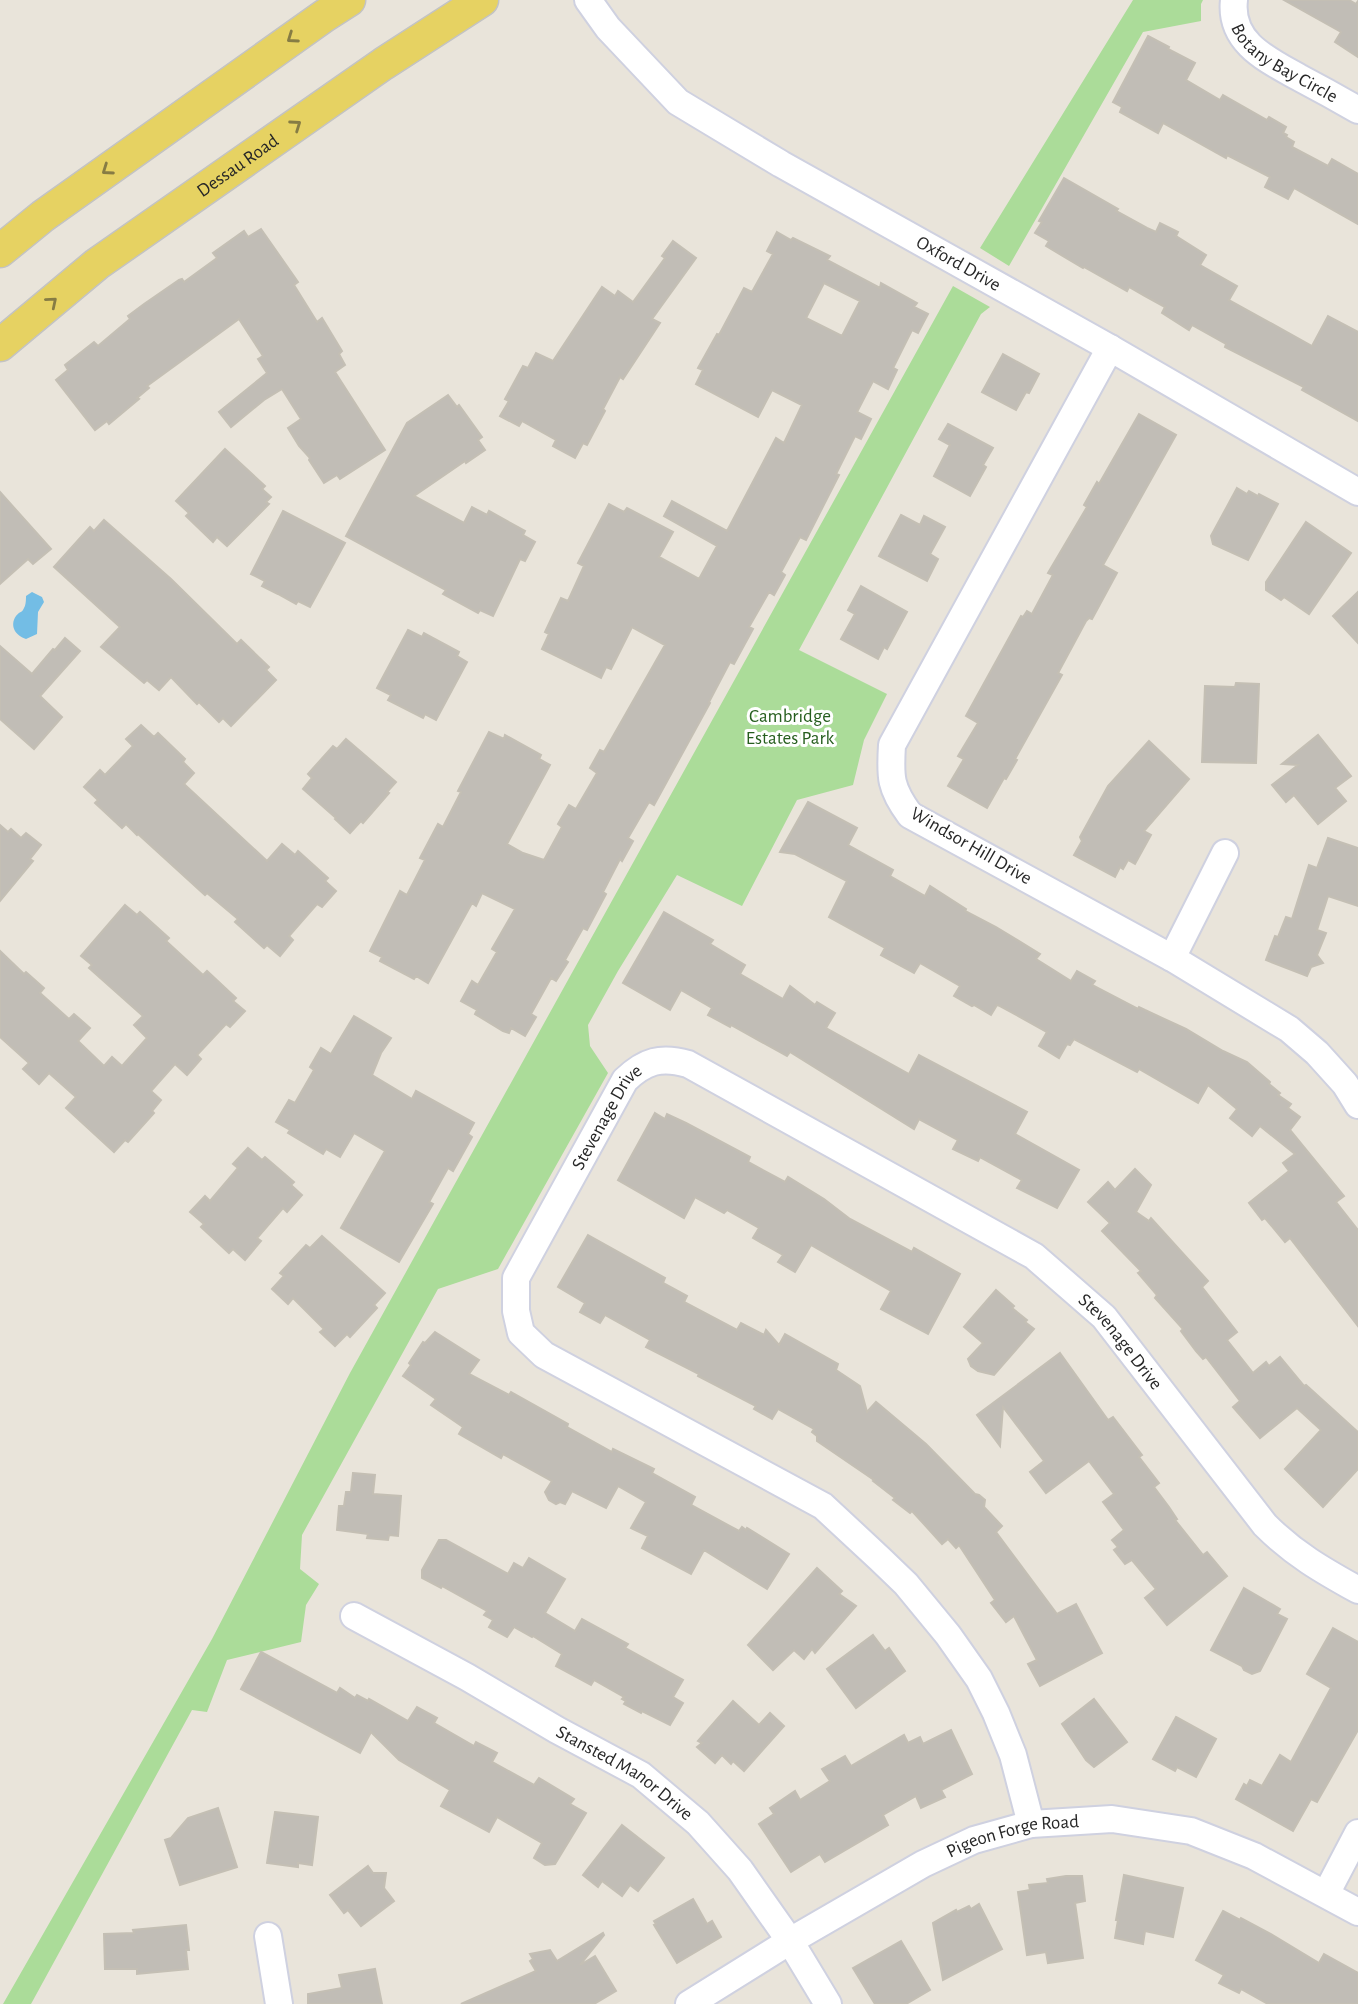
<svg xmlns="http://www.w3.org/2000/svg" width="1358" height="2004" font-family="'Alegreya Sans',sans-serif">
<rect width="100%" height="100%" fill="#e9e4da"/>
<g fill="#abdc99">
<path d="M1133,0H1203L1201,4V21L1143,32L1009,266L980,248Z"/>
<path d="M953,286L990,307L981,314L799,650L887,694L864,740L853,785L797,800L742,906L677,875L618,971L588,1025L590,1046L608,1073L498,1269L438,1289L302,1535L300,1569L319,1584L306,1605L301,1642L227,1660L207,1712L192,1710L31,2004H3L212,1639L350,1373Z"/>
</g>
<path fill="#73bde5" d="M32,592L42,597L44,602L38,612L37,634L26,639C16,636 9,626 16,616C20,611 22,613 24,608C26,605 26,599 26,596Z"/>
<g fill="#c1bdb6" stroke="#c4bfb4" stroke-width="2" fill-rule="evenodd">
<path d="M1284,0H1349L1356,4L1358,1V57L1335,42L1341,32Z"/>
<path d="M1148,36L1169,47L1168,49L1195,63L1186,80L1220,100L1223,95L1267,120L1269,117L1286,127L1283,133L1287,135L1286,137L1294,142L1292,147L1328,166L1332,159L1358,174V224L1294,188L1288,199L1265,187L1270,177L1227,155L1226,158L1163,123L1158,133L1120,112L1122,107L1113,102Z"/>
<path d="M1064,178L1118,209L1116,211L1147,228L1156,232L1160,223L1178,232L1176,236L1206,255L1200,265L1237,286L1229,300L1312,346L1328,316L1358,332V421L1302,390L1304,387L1225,347L1226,344L1192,325L1189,330L1162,313L1165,307L1145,296L1129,287L1127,291L1084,267L1083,268L1046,246L1049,241L1035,233L1042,222L1039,221Z"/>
<path d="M261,229L298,282L294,285L317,322L322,318L342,351L339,354L345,365L335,372L385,450L340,479L337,475L324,483L309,460L310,458L299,446L288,428L301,419L282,389L264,400L231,427L219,412L267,373L258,359L263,356L239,319L147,386L149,388L137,398L139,399L109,424L107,421L95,430L56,380L68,370L65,365L94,342L98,346L130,319L128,316L144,304L179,280L182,279L184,282L217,258L213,253L244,231L248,237Z"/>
<path d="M777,232L791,240L793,238L830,256L827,260L880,288L881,283L917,303L914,307L928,314L918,333L912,330L893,368L897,370L888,389L873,381L857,412L871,419L861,439L855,436L836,474L839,475L806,540L800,537L781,572L785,575L774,595L769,592L749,627L753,629L734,664L730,662L709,702L710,703L654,805L649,802L628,838L633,841L622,861L620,859L603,892L606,894L587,930L583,928L565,960L568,962L556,981L551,978L531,1014L536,1017L525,1036L511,1028L509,1033L503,1031L475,1014L477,1010L461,1001L472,981L478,985L497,952L492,949L515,909L482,893L476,906L472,903L428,983L416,976L414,979L380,961L382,957L370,951L400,891L407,895L425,860L420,858L438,824L443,827L461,792L458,791L489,732L504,739L505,735L541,755L539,759L550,765L507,844L523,853L544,860L562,827L558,824L569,805L576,809L597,773L590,768L600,750L604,752L665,645L632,627L611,669L606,667L601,678L542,649L549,634L545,632L561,598L568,601L584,566L578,563L609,504L624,512L627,508L673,532L659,557L699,579L717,546L664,516L672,501L727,531L776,438L784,443L802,405L772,390L758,417L696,384L703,370L698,368L717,334L719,335L744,288L752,292L773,254L767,251ZM824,283L860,301L842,336L806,318Z"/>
<path d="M673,241L696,258L652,319L660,323L623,379L620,377L603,409L605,411L587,445L583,443L575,458L553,446L556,440L522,421L519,426L500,416L509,401L505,399L523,366L528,368L536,353L553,361L602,287L615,296L618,291L633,302L665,258L662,256Z"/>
<path d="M1003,354L1039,374L1029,393L1026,392L1016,410L982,392Z"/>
<path d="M448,395L457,407L459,405L482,437L478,440L485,450L466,463L465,461L414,496L464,523L472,507L487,515L489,511L525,531L523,535L535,542L525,561L520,559L493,616L480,610L478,613L443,594L446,590L346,536L407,423Z"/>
<path d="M1139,414L1176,435L1103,565L1117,573L1092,619L1089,618L1086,621L1058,673L1062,675L1015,759L1017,760L1006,779L1004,778L987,808L948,786L964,759L958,756L978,723L966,716L1021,616L1023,617L1027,611L1032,614L1053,575L1048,573L1087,507L1084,505L1097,482L1099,484Z"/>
<path d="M948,424L993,448L983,465L986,467L970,496L934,476L950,445L939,439Z"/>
<path d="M225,449L265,486L262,489L271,497L266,502L269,504L227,546L217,537L213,542L186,516L189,513L176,501Z"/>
<path d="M1237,488L1247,494L1249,491L1258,496L1259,494L1278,504L1248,560L1213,544L1211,536Z"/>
<path d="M0,492L51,549L33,564L28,559L0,584Z"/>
<path d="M283,511L345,543L310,607L298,601L296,604L278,594L262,586L265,581L251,574Z"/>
<path d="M901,515L920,525L924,516L945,527L930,554L938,559L927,581L879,556Z"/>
<path d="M104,520L171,579L237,644L241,640L269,667L266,670L276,680L231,726L223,718L219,722L199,702L197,704L171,677L159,690L147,680L144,683L101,647L120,627L54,567L90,527L94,531Z"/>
<path d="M1306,522L1351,553L1309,614L1284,597L1281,600L1266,590V582Z"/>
<path d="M861,586L907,612L887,649L884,647L878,659L841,639L855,614L848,610Z"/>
<path d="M1358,592V643L1333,616Z"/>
<path d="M408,630L422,637L424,633L459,652L457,656L467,662L436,720L425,714L423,718L388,700L391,695L377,688Z"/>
<path d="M65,638L80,651L40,696L62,717L34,749L0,719V646L32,674L53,649L55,650Z"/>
<path d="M1236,683L1259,684L1256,763L1202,762L1205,686L1235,687Z"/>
<path d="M141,725L154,737L158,733L185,759L183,762L194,773L184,784L267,861L282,844L295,855L298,851L328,878L325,881L336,891L322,907L317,904L289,936L293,940L280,956L267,945L264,948L235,922L238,919L207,893L205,895L138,834L137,835L126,824L122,828L95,803L98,800L84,787L100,770L105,775L133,746L126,739Z"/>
<path d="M1318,735L1351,776L1335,788L1346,801L1318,824L1294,795L1286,802L1272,785L1298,765L1282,764Z"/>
<path d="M346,739L396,782L387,792L389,793L363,823L361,821L350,833L335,819L336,818L303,789L312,778L308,774L333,746L337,749Z"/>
<path d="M1149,741L1189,779L1144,831L1151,835L1135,864L1128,860L1123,869L1120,867L1115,877L1074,855L1082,841L1080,837L1108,786Z"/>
<path d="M808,802L857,828L848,845L893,870L890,876L925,896L930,886L966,909L965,911L996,927L1040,954L1036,959L1071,981L1077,971L1095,981L1092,985L1138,1009L1139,1007L1145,1010L1186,1029L1223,1051L1247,1062L1270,1082L1269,1084L1280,1093L1278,1095L1291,1104L1288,1108L1300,1117L1290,1130L1344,1196L1336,1202L1358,1230V1326L1290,1238L1285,1242L1265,1218L1262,1220L1249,1203L1289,1171L1283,1163L1295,1154L1260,1126L1252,1136L1230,1118L1237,1109L1208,1085L1198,1103L1139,1069L1137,1072L1074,1039L1070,1045L1067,1044L1059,1058L1039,1046L1047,1032L1000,1006L997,1005L991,1015L974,1005L972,1006L954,996L960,986L920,963L914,973L881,955L885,948L829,917L847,881L795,854L780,852Z"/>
<path d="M0,825L8,832L11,829L21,838L26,833L41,845L30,859L33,861L0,901Z"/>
<path d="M1328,838L1358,848V906L1328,896L1317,930L1326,933L1317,955L1323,963L1311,967L1307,976L1266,960L1275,936L1278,937L1286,917L1292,919L1309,865L1317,868Z"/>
<path d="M125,905L137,915L140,912L169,938L166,941L203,975L207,971L236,998L233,1001L245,1011L230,1027L226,1024L197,1055L201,1059L187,1075L175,1064L151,1091L161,1100L152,1111L154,1113L128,1142L125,1140L114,1152L66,1108L76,1097L49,1073L39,1084L23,1069L29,1063L0,1037V951L24,974L26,972L44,988L40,993L69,1019L74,1014L90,1028L78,1041L104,1066L112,1057L122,1066L147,1038L134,1025L143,1016L89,968L92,965L81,956Z"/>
<path d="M664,912L713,940L710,944L745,965L740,974L783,999L790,986L815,1005L817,1002L835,1013L826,1028L909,1074L919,1055L1027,1112L1015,1134L1079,1170L1057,1208L1017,1188L1022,1180L980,1157L978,1161L953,1149L958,1140L919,1119L914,1129L790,1052L787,1056L731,1025L730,1027L708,1015L712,1008L681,990L670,1010L623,983Z"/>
<path d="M354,1016L391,1038L381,1053L372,1075L412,1099L416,1091L474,1123L468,1134L472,1137L453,1171L448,1168L429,1202L433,1204L399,1262L341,1228L385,1151L354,1133L340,1157L326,1149L323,1154L288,1133L290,1130L276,1122L289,1100L295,1103L314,1070L310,1067L321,1048L331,1054Z"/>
<path d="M655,1113L665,1119L667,1114L686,1123L750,1157L748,1162L785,1182L788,1177L824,1199L850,1219L912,1252L914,1248L960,1274L928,1334L881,1309L891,1291L811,1245L795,1272L778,1262L783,1255L753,1238L759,1228L727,1210L724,1213L695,1197L684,1218L618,1180Z"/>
<path d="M248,1148L262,1160L265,1157L294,1182L291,1185L302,1195L287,1212L283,1208L257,1238L261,1241L245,1260L233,1249L229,1253L201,1227L204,1224L190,1212L205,1196L210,1201L238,1168L233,1164Z"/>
<path d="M1135,1169L1151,1185L1136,1212L1149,1221L1151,1218L1208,1281L1202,1287L1237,1332L1227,1340L1253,1373L1266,1362L1269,1366L1280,1357L1304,1386L1306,1385L1358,1432V1469L1323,1507L1285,1469L1321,1430L1297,1408L1260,1438L1233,1407L1240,1401L1206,1357L1203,1359L1196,1351L1181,1331L1183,1329L1155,1298L1157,1295L1138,1273L1141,1271L1102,1231L1110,1223L1088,1202L1108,1182L1115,1190Z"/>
<path d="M588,1235L665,1278L663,1283L687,1296L684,1302L737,1330L741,1323L764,1335L766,1330L779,1345L785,1334L838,1364L836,1370L860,1386L867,1412L876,1402L926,1444L975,1494L979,1495L985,1500L984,1507L1002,1526L996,1532L1057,1614L1076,1604L1102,1653L1040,1686L1028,1664L1037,1660L1014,1616L1006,1622L991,1603L995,1600L959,1545L956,1548L948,1539L942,1544L912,1511L910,1513L893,1500L895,1498L873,1481L874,1480L817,1441V1436L812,1432L814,1429L778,1409L772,1419L754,1409L756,1406L698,1376L699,1374L646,1347L650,1340L605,1315L600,1323L580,1312L585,1303L558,1287Z"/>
<path d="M322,1236L385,1293L374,1305L377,1308L350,1337L347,1334L335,1346L320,1332L324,1329L293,1298L288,1304L272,1289L284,1276L280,1273L306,1245L310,1248Z"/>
<path d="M996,1290L1014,1306L1012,1308L1027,1320L1025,1322L1034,1329L994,1375L978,1371L971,1366L968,1359L983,1343L964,1327Z"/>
<path d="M435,1332L479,1360L469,1374L509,1395L511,1392L568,1424L567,1427L612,1452L613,1449L654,1469L652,1473L695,1497L691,1505L739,1531L742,1527L746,1530L747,1528L789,1554L767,1589L704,1550L691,1574L642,1548L648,1536L631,1528L646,1502L618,1486L606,1508L572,1491L565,1504L560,1502L556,1504L549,1500L545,1492L552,1481L503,1454L501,1458L459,1434L463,1427L431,1405L436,1399L403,1376L411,1365L409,1363L423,1342L425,1343Z"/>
<path d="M1060,1353L1108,1420L1113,1417L1142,1455L1139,1457L1159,1483L1154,1487L1169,1507L1177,1519L1175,1520L1203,1555L1207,1552L1227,1576L1167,1625L1145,1598L1156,1589L1132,1560L1125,1564L1114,1550L1118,1547L1112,1540L1124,1530L1103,1502L1114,1494L1089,1461L1046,1493L1030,1472L1044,1461L1003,1407L1000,1446L977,1415Z"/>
<path d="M353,1473L375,1475L373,1494L401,1496L398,1536L389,1535L388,1540L367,1538L368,1534L337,1530L339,1506H344L346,1492H351Z"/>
<path d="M439,1540H446L508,1574L514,1563L523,1568L529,1558L565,1579L545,1613L575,1631L582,1619L628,1644L625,1648L683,1680L673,1697L683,1703L670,1725L642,1711L641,1713L624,1704L626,1701L622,1699L624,1697L594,1680L591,1685L556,1666L562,1654L533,1636L532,1637L514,1627L507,1637L489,1627L493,1620L484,1615L487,1611L442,1586L441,1588L422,1578V1570Z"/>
<path d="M817,1568L842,1591L839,1594L856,1606L815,1653L812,1649L804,1659L794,1650L773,1670L748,1645Z"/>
<path d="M1244,1588L1280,1609L1277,1614L1287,1619L1260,1671L1252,1674L1244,1670L1242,1666L1211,1650Z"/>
<path d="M1333,1628L1358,1642V1730L1317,1802L1311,1799L1293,1831L1236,1799L1244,1784L1247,1786L1250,1780L1262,1786L1280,1755L1291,1762L1331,1688L1307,1674Z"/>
<path d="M873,1635L885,1651L889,1648L905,1671L856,1708L827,1669Z"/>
<path d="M261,1652L337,1693L340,1688L355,1698L357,1695L368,1701L369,1699L408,1721L417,1707L437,1718L434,1723L474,1746L476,1742L497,1753L492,1762L534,1785L539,1778L574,1799L570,1804L586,1813L555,1864L545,1865L534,1858L542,1843L497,1817L489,1832L441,1806L450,1790L399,1760L371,1732L360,1753L241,1689Z"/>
<path d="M1094,1699L1127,1742L1094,1767L1086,1760L1062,1724Z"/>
<path d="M733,1701L759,1725L770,1713L784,1726L744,1771L733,1761L731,1764L722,1755L715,1763L697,1747L702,1743L698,1741Z"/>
<path d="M1176,1717L1216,1739L1196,1777L1177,1767L1175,1771L1153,1759Z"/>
<path d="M951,1730L972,1774L941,1790L945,1797L921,1808L916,1796L883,1815L888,1825L825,1862L820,1854L791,1872L759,1824L774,1814L770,1808L795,1791L800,1800L830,1781L822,1769L845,1756L851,1766L904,1735L908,1743L920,1737L923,1744Z"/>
<path d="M218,1808L237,1867L180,1885L165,1840L171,1838L188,1818Z"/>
<path d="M275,1812L318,1817L312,1865L298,1863V1867L267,1863Z"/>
<path d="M622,1825L664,1858L638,1891L630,1885L622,1896L602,1881L598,1887L583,1875Z"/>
<path d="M368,1866L373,1873H386L384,1888L394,1901L361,1926L348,1910L344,1913L330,1895Z"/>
<path d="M1124,1875L1183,1888L1173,1937L1145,1931L1143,1944L1115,1938L1118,1920H1116Z"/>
<path d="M1066,1876H1082L1085,1901L1075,1903L1083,1958L1048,1963L1046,1952L1027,1955L1018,1892L1030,1890L1029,1885L1048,1883L1047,1879Z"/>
<path d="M693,1899L707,1924L712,1921L721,1937L677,1963L654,1925L656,1924L654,1921Z"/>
<path d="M979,1904L1002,1949L943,1980L933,1923L956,1910L957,1912L969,1906L971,1909Z"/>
<path d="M1223,1911L1240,1920L1241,1918L1271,1934L1319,1963L1324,1954L1358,1973V2004H1268L1241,1989L1239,1993L1219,1983L1224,1975L1196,1960Z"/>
<path d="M186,1925L189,1950H186L188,1969L137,1974V1969H105L104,1934L134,1933L133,1930Z"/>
<path d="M603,1933L604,1935L580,1965L595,1956L616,1991L594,2004H461L536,1971L530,1961L533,1959L530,1954L550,1950L557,1961Z"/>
<path d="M901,1941L930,1990L906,2004H875L853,1968Z"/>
<path d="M375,1969L382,2004H308V1994L342,1988L339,1975Z"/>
</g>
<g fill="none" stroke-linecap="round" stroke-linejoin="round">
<defs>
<g id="minor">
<path id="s1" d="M588,0L608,28L678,102L781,164L1110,348L1358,492"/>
<path id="s2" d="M1234,0C1229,43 1268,60 1300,78C1319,88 1339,99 1358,110"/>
<path d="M1110,348L892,745C890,777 890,788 910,815L1172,958L1289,1029L1317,1053L1345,1084L1358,1105"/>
<path d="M1172,958L1225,853"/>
<path id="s3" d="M354,1616L467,1677L557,1730L641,1775L698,1823L740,1870L790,1941L828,2004"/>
<path id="s4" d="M1031,1824L1013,1755L996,1713L979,1679L948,1635L906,1584L880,1559L823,1506L544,1355L521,1333L516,1311V1278L625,1080C645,1061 661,1056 688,1064L1034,1256L1104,1317L1265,1525C1294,1554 1322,1570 1358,1590"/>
<path d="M1326,1894L1358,1833"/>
<path d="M268,1936L279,2004"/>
<path id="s5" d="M689,2004L790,1941L923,1864L974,1840L1031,1824L1112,1819L1191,1831L1254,1856L1358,1912"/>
</g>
<g id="major">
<path d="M0,251L43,216L324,16L349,0"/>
<path id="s6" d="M0,345L97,264L383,64L482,0"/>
</g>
</defs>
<use href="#minor" stroke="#cfd1e0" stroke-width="30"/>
<use href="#major" stroke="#c3c3c3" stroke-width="35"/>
<use href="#minor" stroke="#fff" stroke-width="26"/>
<use href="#major" stroke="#e6d262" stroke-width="32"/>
</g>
<defs><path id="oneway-chevron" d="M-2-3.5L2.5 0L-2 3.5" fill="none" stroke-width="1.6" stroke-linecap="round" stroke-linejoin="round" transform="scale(1.75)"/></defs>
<g stroke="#867c44">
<use href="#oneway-chevron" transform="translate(292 38) rotate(145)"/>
<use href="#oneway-chevron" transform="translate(296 125) rotate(-35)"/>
<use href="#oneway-chevron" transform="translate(107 170) rotate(145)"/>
<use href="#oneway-chevron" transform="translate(52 302) rotate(-40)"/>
</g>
<g text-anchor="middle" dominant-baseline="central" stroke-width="6" stroke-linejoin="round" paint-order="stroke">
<g font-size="19" fill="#272727" stroke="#fff">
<text stroke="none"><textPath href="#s2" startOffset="88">Botany Bay Circle</textPath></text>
<text stroke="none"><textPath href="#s6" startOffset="298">Dessau Road</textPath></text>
<text stroke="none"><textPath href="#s1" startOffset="460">Oxford Drive</textPath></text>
<text transform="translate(971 846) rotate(30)">Windsor Hill Drive</text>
<text stroke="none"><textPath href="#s4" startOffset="978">Stevenage Drive</textPath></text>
<text stroke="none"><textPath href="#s4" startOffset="1606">Stevenage Drive</textPath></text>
<text stroke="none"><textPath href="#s3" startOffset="313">Stansted Manor Drive</textPath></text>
<text stroke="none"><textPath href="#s5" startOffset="368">Pigeon Forge Road</textPath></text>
</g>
<g font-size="19" fill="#265e1e" stroke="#fff">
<text x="790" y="716">Cambridge<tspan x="790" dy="22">Estates Park</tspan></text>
</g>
</g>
</svg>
